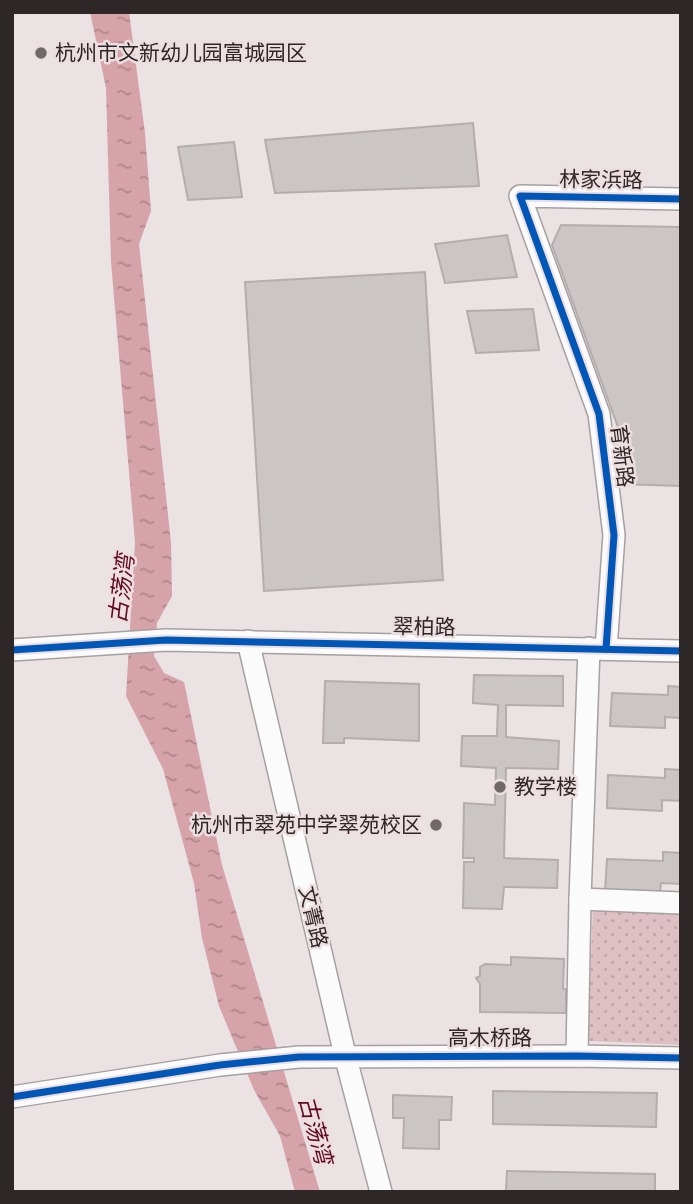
<svg xmlns="http://www.w3.org/2000/svg" width="693" height="1204" font-family="Roboto,'Noto Sans SC',sans-serif">
<defs>
<pattern id="park-dots" width="8" height="8" patternUnits="userSpaceOnUse" patternTransform="scale(1.75)"><rect width="8" height="8" fill="#dec0c4"/><path d="M2 2h.1M6 6h.1" fill="none" stroke="#bfa5a8" stroke-width="1.8" stroke-linecap="round"/></pattern>
<pattern id="water-ripples" width="26" height="14" patternUnits="userSpaceOnUse" patternTransform="scale(1.75)"><rect width="26" height="14" fill="#d6a3aa"/><path d="M2 4q2-2 4 0t4 0M15 11q2-2 4 0t4 0" fill="none" stroke="#ae858a"/></pattern>
</defs>
<rect width="100%" height="100%" fill="#eae2e3"/>
<path fill="url(#park-dots)" d="M593,907L681,911V1045L588,1041Z"/>
<path fill="url(#water-ripples)" d="M90,12H129L145,133L151,211L139,244L171,543L172,596L157,623L154,656L164,673L184,682L222,865L320,1192H295L280,1136L254,1090L219,1006L202,938L194,883L163,769L126,696L135,542L111,262L106,88Z"/>
<g fill="#ccc5c6" stroke="#b3adae" stroke-width="2">
<path d="M473,123L479,186L275,193L265,140Z"/>
<path d="M234,142L242,197L188,200L178,147Z"/>
<path d="M561,225L681,227V486L618,484L619,430L552,245Z"/>
<path d="M507,235L517,277L445,283L435,244Z"/>
<path d="M425,272L443,580L264,591L245,282Z"/>
<path d="M533,309L539,350L476,353L467,311Z"/>
<path d="M474,675L563,676V706L506,705V737L559,741L558,769L506,768L504,858L558,860L557,888L504,887L502,909L463,908L464,862H474V858H463L464,803L495,805L496,768L461,766L462,736H497L498,705L473,703Z"/>
<path d="M325,681L419,684V741L344,738V743H323Z"/>
<path d="M668,686L681,687V718L665,717V728L610,726L612,693L668,695Z"/>
<path d="M665,769L681,770V801L662,800V811L607,808L608,775L665,778Z"/>
<path d="M663,852L681,853V884L661,883L660,894L605,891L607,859L663,861Z"/>
<path d="M511,957L564,959L563,989H566V1013L480,1012V984L476,978L480,976V967L485,964L511,965Z"/>
<path d="M493,1091L657,1093L656,1127L493,1124Z"/>
<path d="M393,1095L452,1097L451,1120H439V1149L403,1148L404,1118H393Z"/>
<path d="M507,1171L655,1174V1192H506Z"/>
</g>
<g fill="none" stroke-linecap="round" stroke-linejoin="round">
<defs>
<g id="minor">
<path d="M248,641L345,1055L381,1192"/>
<path d="M606,649L614,535L599,414L520,196L681,199"/>
<path d="M12,650L166,640L681,651"/>
<path d="M580,899L681,903"/>
<path d="M577,1056L580,899L589,648"/>
<path d="M12,1097L220,1065L299,1057L577,1056L681,1058"/>
</g>
</defs>
<use href="#minor" stroke="#a6a0a1" stroke-width="24"/>
<use href="#minor" stroke="#fcfbfb" stroke-width="21"/>
<defs>
<g id="cycleway">
<path d="M606,649L614,535L599,414L520,196L681,199"/>
<path d="M12,650L166,640L681,651"/>
<path d="M12,1097L220,1065L299,1057L577,1056L681,1058"/>
</g>
</defs>
<use href="#cycleway" stroke="#eddee0" stroke-width="11"/>
<use href="#cycleway" stroke="#0057b8" stroke-width="7"/>
</g>
<g fill="#6f6869" stroke="#eddee0" stroke-width="2.5">
<circle cx="41" cy="53" r="7"/>
<circle cx="500" cy="787" r="7"/>
<circle cx="436" cy="825" r="7"/>
</g>
<g text-anchor="middle" dominant-baseline="central" stroke-width="5" stroke-linejoin="round" paint-order="stroke">
<g font-size="21" fill="#2d2728" stroke="#eddee0" text-anchor="start">
<text x="55" y="53">杭州市文新幼儿园富城园区</text>
<text x="514" y="787">教学楼</text>
<text x="422" y="825" text-anchor="end">杭州市翠苑中学翠苑校区</text>
</g>
<g font-size="21" fill="#2d2728" stroke="#eddee0">
<text transform="translate(601 180) rotate(1)">林家浜路</text>
<text transform="translate(622 456) rotate(83)">育新路</text>
<text transform="translate(424 627) rotate(1)">翠柏路</text>
<text transform="translate(313 917) rotate(77)">文菁路</text>
<text x="490" y="1038">高木桥路</text>
</g>
<g font-size="23" font-style="italic" fill="#5f0a24" stroke="#eddee0">
<text transform="translate(122 589) rotate(-83)">古荡湾</text>
<text transform="translate(315 1130) rotate(75)">古荡湾</text>
</g>
</g>
<rect width="693" height="1204" fill="none" stroke="#2d2728" stroke-width="28"/>
</svg>
